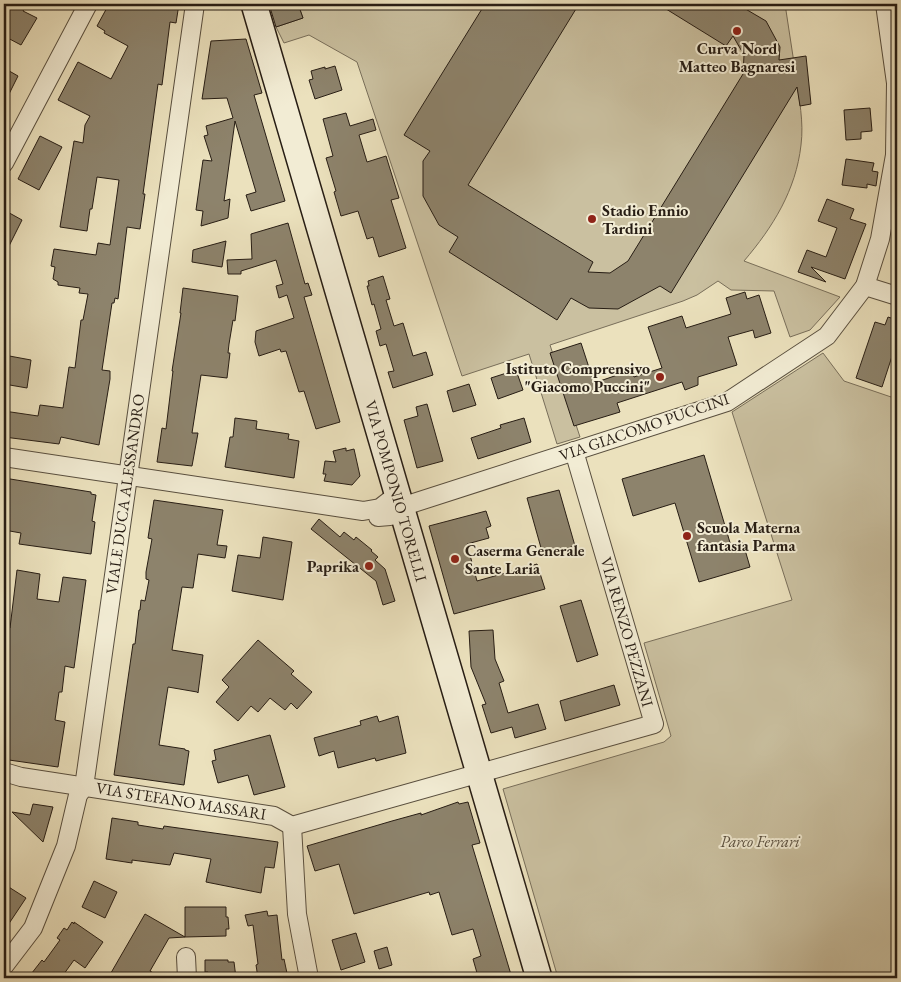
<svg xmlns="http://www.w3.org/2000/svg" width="901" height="982" font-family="'EB Garamond',serif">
<rect width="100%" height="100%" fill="#ebe1bd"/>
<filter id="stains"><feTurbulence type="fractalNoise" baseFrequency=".004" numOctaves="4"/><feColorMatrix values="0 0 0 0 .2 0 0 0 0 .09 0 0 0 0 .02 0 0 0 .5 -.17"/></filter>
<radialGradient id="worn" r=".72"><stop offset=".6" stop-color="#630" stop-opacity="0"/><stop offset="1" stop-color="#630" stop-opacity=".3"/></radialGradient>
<g fill="#cac0a0" stroke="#786e5a">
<path d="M298,4H785C789,28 792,52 796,76C799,99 804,122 801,145C796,190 773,227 744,261L840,297L810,330L790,337L774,291L731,290L718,281L697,295L683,301L550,345L580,437L557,444L529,354L462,376L357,62L309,35L284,43L276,27L303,18Z"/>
<path d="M823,353L844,381L897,399V978H558L503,789L664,742L671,736L644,643L792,600L732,412Z"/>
</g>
<g fill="#8d836c" stroke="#271d14">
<path d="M10,4H27L23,11L37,18L21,45L4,36V8L7,9Z"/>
<path d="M109,4H179L176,23L170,22L162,85L158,84L143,194H145L140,229L127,227L118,299L115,298L114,303H112L102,370L110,371V379L99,445L61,437L59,444L4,437V411L38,416L40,405L63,408L69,367L75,368L81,320H83L88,294L79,293L80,288L58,285V282L53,279L55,267L51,266L54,249L96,255L98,243L110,245L119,180L97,177L92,209H90L87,231L60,227L74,141L83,143L85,125L90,116L58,100L78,62L111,79L128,46L104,33L105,31L97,26Z"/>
<path d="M269,4H298L303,18L276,27Z"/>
<path d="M485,4H579L468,185L593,262L588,272L610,273L628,261L743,74L744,55L733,36L726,46L658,4H737L766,21L780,47L779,60L806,56L811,104L800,106L797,87L671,293L660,286L618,309L589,308L571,298L557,320L449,252L458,237L439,225L423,196V161L430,151L404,135Z"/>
<path d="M246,39L262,93L254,95L285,201L251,211L246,195L256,192L235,121L224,201L230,199L228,218L201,226L203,211L196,210L203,160L212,161L204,136L208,135L206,126L233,118L227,98L202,99L211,41Z"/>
<path d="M335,66L342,90L315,99L309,80L313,79L311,71L325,67V69Z"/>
<path d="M4,68L18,76L4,104Z"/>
<path d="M870,108L872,131L861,132V139L846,140L844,110Z"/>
<path d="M346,113L350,126L373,119L376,130L359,135L367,162L386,156L399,198L391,200L406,248L379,257L373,237L367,239L358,211L341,216L334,192L336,191L326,158L333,156L323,119Z"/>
<path d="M40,136L62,147L39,190L18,179Z"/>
<path d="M846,159L874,163L872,171L878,172L876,186L867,184V188L842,185Z"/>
<path d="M827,199L854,209L850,219L866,224L845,279L811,267L826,282L798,272L807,250L826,257L837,228L818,221Z"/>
<path d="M4,210L22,220L4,256Z"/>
<path d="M288,223L305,284L308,283L312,295L304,297L340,422L316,429L304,391L299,392L286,351L281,352L280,349L259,356L255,342L256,331L294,318L287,295L279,298L276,286L283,284L276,260L241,271V274H228L227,260L252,259L251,234Z"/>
<path d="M226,241L222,267L192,262L193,250Z"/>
<path d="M383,276L390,299L386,300L394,326L403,323L413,356L426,352L433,375L393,388L388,372L394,371L386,344L380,346L376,331L381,329L374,304L372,305L367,286H369L368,281Z"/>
<path d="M183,288L238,296L235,321L233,320L229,344L228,353H230L227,378L201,375L192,433H198L192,466L157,462L162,428L166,429L173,371H172L181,313H180Z"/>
<path d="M745,292L747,299L759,295L771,333L755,338L753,330L728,337L737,365L698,377V385L685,390L682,382L617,403L620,412L574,426L550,353L581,343L594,383L632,370L634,377L662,368L648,327L682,316L686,328L731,314L726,298Z"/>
<path d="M888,317L897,320V341L882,387L856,378L875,322L885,325Z"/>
<path d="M4,355L31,360L27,388L4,384Z"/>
<path d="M516,370L523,390L498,399L491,378Z"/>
<path d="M469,384L476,405L453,412L447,391Z"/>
<path d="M427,404L443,461L417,468L404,420L418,416L416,407Z"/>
<path d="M235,418L257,421L256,429L289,434L288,439L299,441L294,478L225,467L230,437H233Z"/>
<path d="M524,418L531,442L478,459L471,438L501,428L500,425Z"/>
<path d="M346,448V451L354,449L360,476L352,485L324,481L326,474H323L325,461L336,462L333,451Z"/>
<path d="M704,455L731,546L743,543L750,567L699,582L675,503L633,516L622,479Z"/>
<path d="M4,478L91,492V494L96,495L92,521L95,522L91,554L19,544L21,533L4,530Z"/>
<path d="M559,490L575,546L543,555L527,498Z"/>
<path d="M154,500L223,510L217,545L227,546L225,558L198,554L193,588L182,587L172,650L203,655L198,693L197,692L168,687L159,745L185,749V750L189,751L184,785L114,775L133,644H135L139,610H140L141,600L145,601L149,580L146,579V572L152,539L148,538Z"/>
<path d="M486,511L491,526L486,528L489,538L467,544L477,581L537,564L545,589L454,614L429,526Z"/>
<path d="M319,519L340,537L344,532L354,540L356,537L372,550L371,551L378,557L375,560L385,569L395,601L383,605L376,581L311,529Z"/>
<path d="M263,537L292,542L283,600L232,591L238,555L260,558Z"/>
<path d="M17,570L40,574L37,599L59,602L63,577L86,580L74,668L65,666L62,692H59L55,720L65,722L58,767L9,760L4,755V627L10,628Z"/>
<path d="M581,600L598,655L577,662L560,606Z"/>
<path d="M493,630L495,659L504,681L499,683L508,713L538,704L546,729L515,738L512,727L491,733L482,705L486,704L471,667L469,631Z"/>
<path d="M258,640L294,671L291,674L312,692L297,709L291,703L285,710L270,698L258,712L251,706L238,721L216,702L229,687L222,680Z"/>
<path d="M614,685L620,705L565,721L560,701Z"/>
<path d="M377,716L379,722L398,716L406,753L376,761L375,758L338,768L334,751L319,756L314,738L361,725L360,721Z"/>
<path d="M270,735L285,787L254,795L248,775L218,783L212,761L216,760L214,750Z"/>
<path d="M458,802L459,804L468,802L480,843L472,845L512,978H481L479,973H477L473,959L481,956L473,929L452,935L439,892L430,895L429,892L354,914L339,864L315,871L307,846L392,821L421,813V815Z"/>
<path d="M33,804L53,807L43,842L12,812L30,815Z"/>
<path d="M112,818L138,822V825L163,829L164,826L278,842L274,868L265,867L261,893L206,882L211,859L174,853L170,865L132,860V863L106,859Z"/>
<path d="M94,881L117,892L105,918L82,907Z"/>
<path d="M4,884L26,898L4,931Z"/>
<path d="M185,907H226V917H228L229,929H226V936L185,937Z"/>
<path d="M267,911L268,916L277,915L282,960L284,959L288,978H258L256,965L258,964L253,925L248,926L245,915Z"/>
<path d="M145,914L185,937L169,938L150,971L162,978H108Z"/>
<path d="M72,922L74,924V922L103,942L85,968L74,960L61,978H28L42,960L44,962L60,940L57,938L64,928L67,930Z"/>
<path d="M356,933L365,962L341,970L332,940Z"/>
<path d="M387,947L392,965L379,969L374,951Z"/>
<path d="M205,960H228V962H234L236,978H208V972H205Z"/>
</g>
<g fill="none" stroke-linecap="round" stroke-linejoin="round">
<defs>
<g id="minor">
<path d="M4,163L88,4"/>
<path d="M865,286L897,296"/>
<path d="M4,457L363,511L380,508L389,501"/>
<path d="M378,517L390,516L401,507L727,402L827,336L865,286L880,239L895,155L896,83L885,4"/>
<path d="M4,772L21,777L274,816L292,826L654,724L574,451"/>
<path d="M292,826L297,914L309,978"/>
<path d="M186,957L187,978"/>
<path d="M4,966L33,928L66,846L78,795L84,787L195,4"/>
</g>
<path id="secondary" d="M254,4L539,978"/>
</defs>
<use href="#minor" stroke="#584e3e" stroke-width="20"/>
<use href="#secondary" stroke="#271d14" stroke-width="28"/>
<use href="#minor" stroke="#f2ecd4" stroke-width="18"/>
<use href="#secondary" stroke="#f2ecd4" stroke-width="25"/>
</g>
<g fill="#8f2418" stroke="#f2ecd4" stroke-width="2">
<circle cx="737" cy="31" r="5"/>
<circle cx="592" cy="219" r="5"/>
<circle cx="660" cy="377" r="5"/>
<circle cx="687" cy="536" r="5"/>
<circle cx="455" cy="559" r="5"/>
<circle cx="369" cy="566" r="5"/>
</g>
<g text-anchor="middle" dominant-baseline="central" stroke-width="4" stroke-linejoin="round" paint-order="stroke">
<g font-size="16" font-weight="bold" fill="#271d14" stroke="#f2ecd4" text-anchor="start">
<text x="737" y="48" text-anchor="middle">Curva Nord<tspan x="737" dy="18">Matteo Bagnaresi</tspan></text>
<text x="602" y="210">Stadio Ennio<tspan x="602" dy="18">Tardini</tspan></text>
<text x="650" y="368" text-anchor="end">Istituto Comprensivo<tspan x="650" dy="18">"Giacomo Puccini"</tspan></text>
<text x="697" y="527">Scuola Materna<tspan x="697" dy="18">fantasia Parma</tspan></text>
<text x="465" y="550">Caserma Generale<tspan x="465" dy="18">Sante Laria</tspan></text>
<text x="359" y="566" text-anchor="end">Paprika</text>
</g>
<g font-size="16" fill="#271d14" stroke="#f2ecd4">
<text transform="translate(644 427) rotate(-19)">VIA GIACOMO PUCCINI</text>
<text transform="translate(396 491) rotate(74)">VIA POMPONIO TORELLI</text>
<text transform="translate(125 494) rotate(-82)">VIALE DUCA ALESSANDRO</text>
<text transform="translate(627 632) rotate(74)">VIA RENZO PEZZANI</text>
<text transform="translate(181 801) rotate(9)">VIA STEFANO MASSARI</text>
</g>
<g font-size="16" font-style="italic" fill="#584e3e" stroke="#f2ecd4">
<text x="760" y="841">Parco Ferrari</text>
</g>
</g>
<rect width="901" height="982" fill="none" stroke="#ebe1bd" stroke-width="20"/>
<rect x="5" y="5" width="891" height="972" fill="none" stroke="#271d14" stroke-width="2.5"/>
<rect x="10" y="10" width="881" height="962" fill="none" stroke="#271d14"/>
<rect width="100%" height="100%" filter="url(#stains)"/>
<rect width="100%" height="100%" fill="url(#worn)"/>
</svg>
